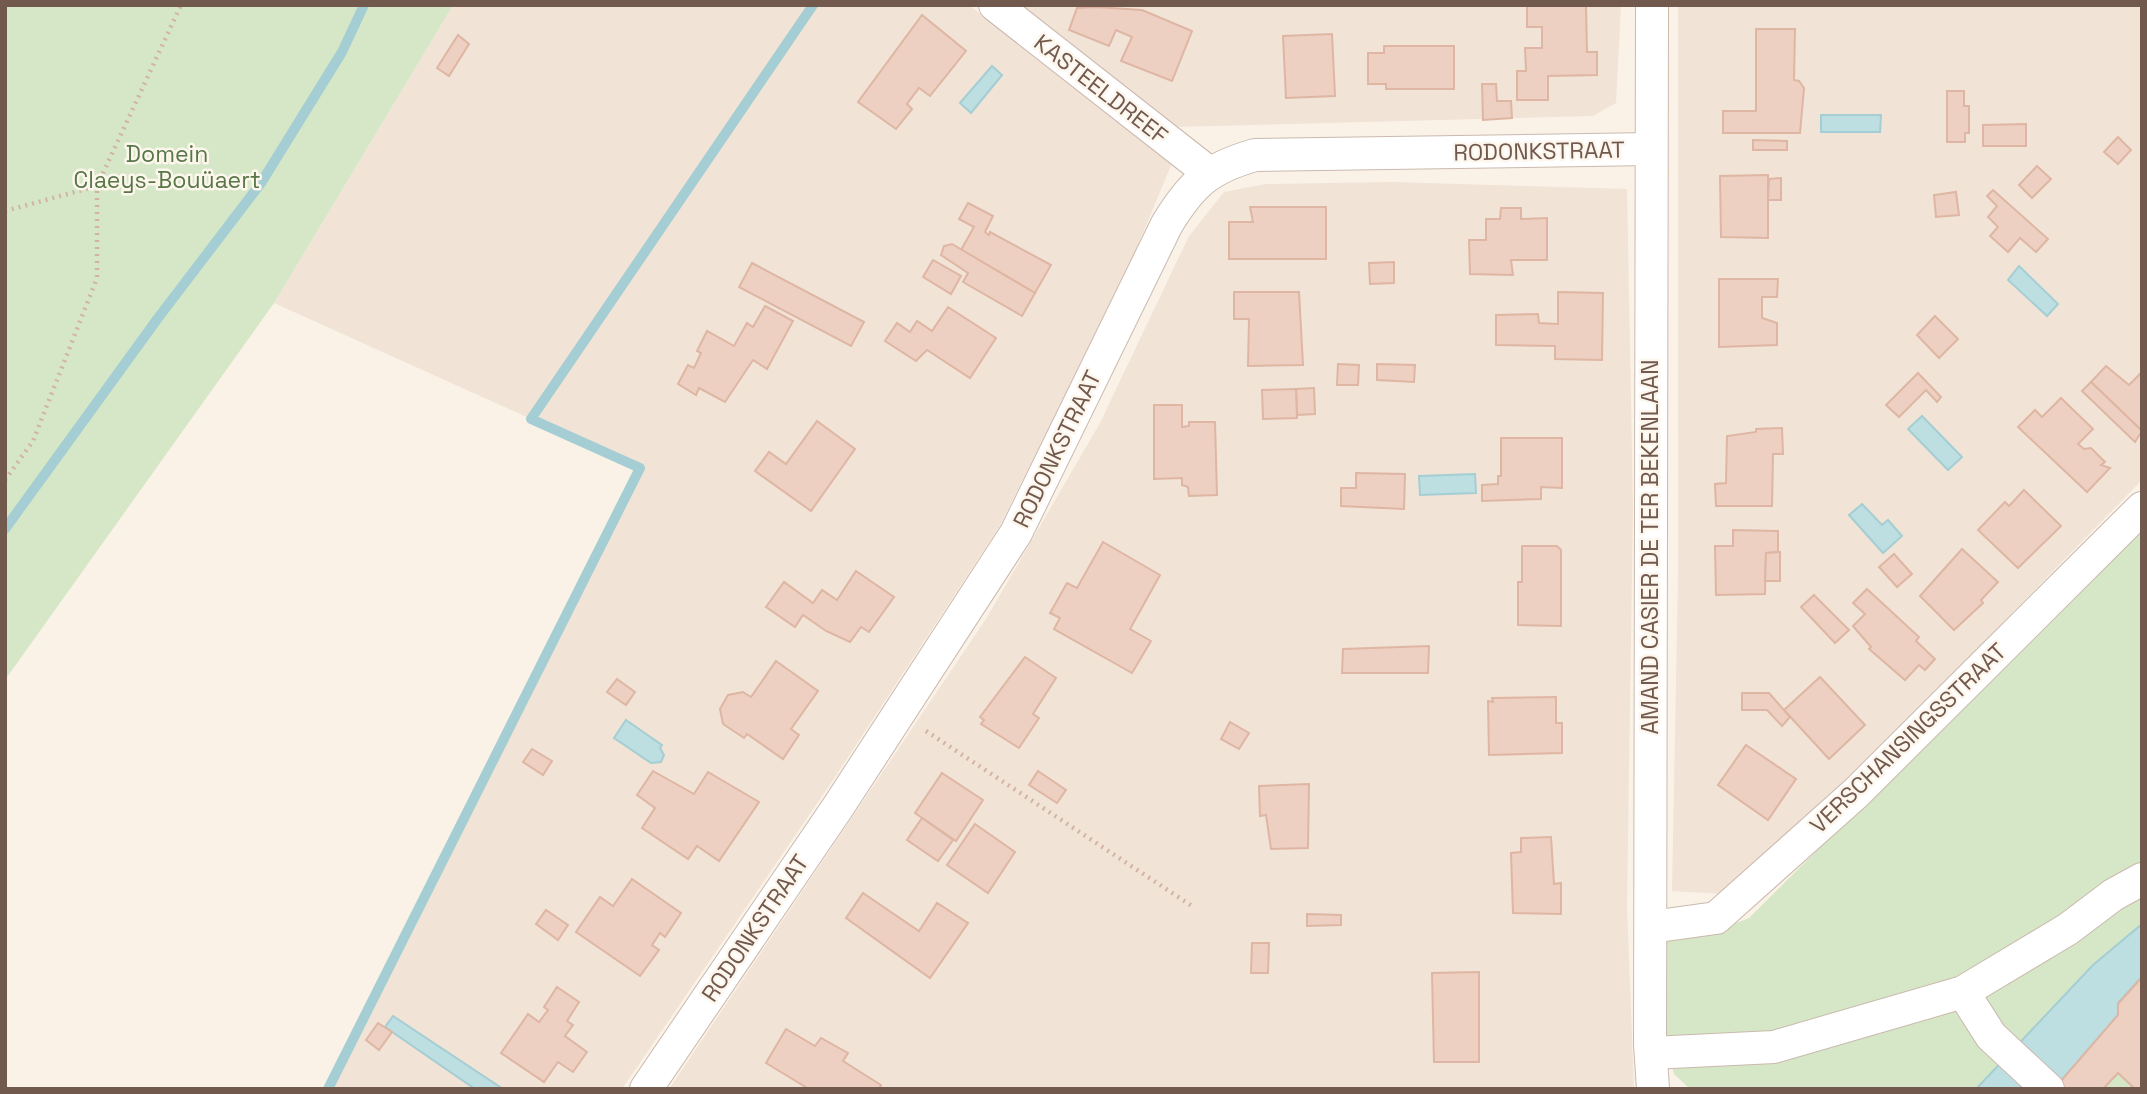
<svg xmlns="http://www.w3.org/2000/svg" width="2147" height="1094" font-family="'Space Grotesk',sans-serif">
<rect width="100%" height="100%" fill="#faf2e7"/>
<g fill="#f1e3d6">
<path d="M453,5H969L1172,163L1125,276L999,527L833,780L622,1089H328L640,468L274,303Z"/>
<path d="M1021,5H1621L1616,103L1593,116L1173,127Z"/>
<path d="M1678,5H2142V480L1833,796L1723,894L1672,891L1678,576Z"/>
<path d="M1391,182L1627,189L1633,506L1627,906L1634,1089H669L986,619L1100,423L1189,236L1224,192L1266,184Z"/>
</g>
<g fill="#d5e7c6">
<path d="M5,5H453L274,303L5,680Z"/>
<path d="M2142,527V1089H1690L1674,1074L1660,1025L1659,939L1716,931L1749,918Z"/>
</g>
<g fill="#bddfe2" stroke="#a4ced3" stroke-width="2">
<path d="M992,66L1002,75L971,113L960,103Z"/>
<path d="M1821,115H1881L1880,132H1821Z"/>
<path d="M2019,266L2058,304L2047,316L2008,280Z"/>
<path d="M1922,416L1962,457L1948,470L1908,429Z"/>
<path d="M1475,474L1476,493L1420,495L1419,476Z"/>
<path d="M1862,504L1882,525L1888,520L1902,536L1883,553L1849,515Z"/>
<path d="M626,720L662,745L660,748L664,755L661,762L651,763L614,738Z"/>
<path d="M2142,924V977L2118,1003V1015L2054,1089H1976L2093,965Z"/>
<path d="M393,1016L503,1089H475L385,1027Z"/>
</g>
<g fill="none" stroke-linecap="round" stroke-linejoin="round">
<g stroke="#a4ced3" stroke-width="10">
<path d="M5,529L158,318L261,183L342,52L364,5"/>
<path d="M328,1089L640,468L531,419L813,5"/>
</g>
</g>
<g fill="#edd0c1" stroke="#deb6a3" stroke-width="2">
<path d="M1527,5H1586L1587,52H1597V75L1548,76V100H1517V71H1526L1525,48H1542V27H1527Z"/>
<path d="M1096,7L1142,10L1192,31L1172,81L1121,61L1132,37L1116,30L1109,46L1069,30L1077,8Z"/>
<path d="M922,15L966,51L930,96L919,88L907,104L912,109L896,129L858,102Z"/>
<path d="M1756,29H1795L1794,80L1799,81L1804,88L1800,133H1723V111H1756Z"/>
<path d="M1332,34L1335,96L1286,98L1283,36Z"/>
<path d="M458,35L469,44L449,76L437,68Z"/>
<path d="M1384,46H1454V89H1386V84H1368V53H1384Z"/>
<path d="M1482,84H1496L1497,101H1511L1512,118L1483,120Z"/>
<path d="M1947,91H1964V106H1969V133H1965V142H1947Z"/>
<path d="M2026,124V146H1983V125Z"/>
<path d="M2118,137L2131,150L2118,164L2104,152Z"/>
<path d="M1753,140L1787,141V150H1753Z"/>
<path d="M2037,166L2051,179L2032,198L2019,185Z"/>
<path d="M1768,175V238L1721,237L1720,176Z"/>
<path d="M1781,178V200H1768L1769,179Z"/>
<path d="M1993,190L2048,239L2036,252L2020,238L2008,252L1990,236L1998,227L1988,217L1997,206L1987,196Z"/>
<path d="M1956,192L1959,215L1936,217L1934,195Z"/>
<path d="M968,203L993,216L985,232L989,235L990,232L1051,265L1035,293L961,250L974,227L959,219Z"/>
<path d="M1250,207H1326V259H1229V222H1253Z"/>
<path d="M1501,208H1521V219L1547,218V260H1511L1513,275L1470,274L1469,240H1486V219H1500Z"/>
<path d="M952,244L1035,293L1022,316L963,282L968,273L941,255L944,246Z"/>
<path d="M933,260L961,276L951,294L923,277Z"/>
<path d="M1394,262V283L1370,284L1369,263Z"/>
<path d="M752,263L864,322L851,346L739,287Z"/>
<path d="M1719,279H1778L1777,297H1762V318L1777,323V345L1719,347Z"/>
<path d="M1234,292H1299L1303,365L1248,366L1249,319H1234Z"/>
<path d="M1558,292L1603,293L1602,360L1555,359V346L1496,345V315L1538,314L1539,323L1558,324Z"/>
<path d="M765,306L793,321L767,369L753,360L725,402L699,388L696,395L678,384L688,365L694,368L701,353L697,351L707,331L734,346L747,323L753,327Z"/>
<path d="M948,307L996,338L970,378L927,350L916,361L885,341L897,323L910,332L917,321L932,331Z"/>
<path d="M1935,316L1958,339L1939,358L1917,335Z"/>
<path d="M1338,364L1359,365L1358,385H1337Z"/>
<path d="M1377,364L1415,365L1414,382L1377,380Z"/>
<path d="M2106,366L2129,385L2142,372V431L2091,382Z"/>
<path d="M1918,373L1941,397L1937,402L1926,390L1899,417L1886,405Z"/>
<path d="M2091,382L2142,431L2135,442L2082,391Z"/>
<path d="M1314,388L1315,414L1297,415L1296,389Z"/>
<path d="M1296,389L1297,418L1263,419L1262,390Z"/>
<path d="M2061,398L2093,429L2078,444L2084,449L2091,448L2105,462L2101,465L2110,468L2087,492L2018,427L2035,410L2042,417Z"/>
<path d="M1154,405H1182V427L1189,426V422H1215L1217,495L1189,496L1188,487L1182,485V478L1154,479Z"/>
<path d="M817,421L855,449L811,511L755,471L769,452L786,464Z"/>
<path d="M1782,428L1783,454H1773L1772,506H1716L1715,484L1726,483L1727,436L1756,432V429Z"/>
<path d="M1501,438H1562V488L1541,487V499L1482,501V485L1498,484V476H1501Z"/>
<path d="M1356,473L1405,474L1404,509L1341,506V488H1356Z"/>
<path d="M2024,490L2061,526L2018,568L1978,530L2005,502L2009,506Z"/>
<path d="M1733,530L1778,531V552L1766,553L1765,594L1716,595L1715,546H1733Z"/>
<path d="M1103,542L1160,575L1130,629L1151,641L1132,673L1054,629L1060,618L1050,613L1067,583L1077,588Z"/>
<path d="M1522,546H1557L1561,550V626L1518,625V582H1522Z"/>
<path d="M1962,549L1998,582L1981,600L1983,603L1954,630L1920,596Z"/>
<path d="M1780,552V581H1765L1766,553Z"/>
<path d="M1894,554L1912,574L1897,587L1879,567Z"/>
<path d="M856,571L894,597L869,632L861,627L850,642L826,631L803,615L795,627L766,607L784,582L813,603L822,590L837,600Z"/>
<path d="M1867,589L1919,637L1916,641L1935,659L1925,670L1919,665L1905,680L1869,649L1871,647L1853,626L1865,614L1853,603Z"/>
<path d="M1814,595L1849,630L1835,643L1801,607Z"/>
<path d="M1429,646L1428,673H1342L1343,649Z"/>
<path d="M1025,657L1056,678L1033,714L1039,718L1019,748L981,724L984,720L980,717Z"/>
<path d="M776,661L818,691L791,729L799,735L783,759L747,734L744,738L723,724L720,709L728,695L743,692L751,697Z"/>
<path d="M1820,677L1865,725L1829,759L1784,710Z"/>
<path d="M617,679L635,692L626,705L607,692Z"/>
<path d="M1742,693H1769L1790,717L1782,726L1767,710H1742Z"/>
<path d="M1556,697V723H1562V753L1489,755L1488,701L1493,702L1492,698Z"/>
<path d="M1230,722L1249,733L1239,749L1221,739Z"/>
<path d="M1746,745L1796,779L1768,820L1718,785Z"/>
<path d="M532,749L552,761L543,775L523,762Z"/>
<path d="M653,771L694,794L708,772L759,802L719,861L697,846L688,859L642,828L655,808L637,795Z"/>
<path d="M1038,771L1066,790L1057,803L1029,785Z"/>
<path d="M942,773L983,800L956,841L915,813Z"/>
<path d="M1309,784L1308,848L1271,849L1266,815L1260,816L1259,786Z"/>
<path d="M922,818L953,840L938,861L907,840Z"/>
<path d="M975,824L1015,852L988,893L947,865Z"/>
<path d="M1551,837L1554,884L1561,883V914L1513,913L1511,853L1521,852V838Z"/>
<path d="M632,879L681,913L665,937L660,933L652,945L659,950L640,976L576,932L600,897L613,906Z"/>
<path d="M863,893L919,931L937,903L968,923L930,978L846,918Z"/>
<path d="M546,910L568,925L558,940L536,924Z"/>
<path d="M1307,914L1341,915V925L1307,926Z"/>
<path d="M1252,943H1269L1268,973H1251Z"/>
<path d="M1479,972V1062H1434L1432,973Z"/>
<path d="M2142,977V1089H2135L2118,1073L2103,1089H2054L2118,1015V1004Z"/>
<path d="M557,987L579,1002L567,1021L573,1025L565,1036L587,1052L573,1072L558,1062L544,1082L501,1053L528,1014L539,1022L548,1010L544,1007Z"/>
<path d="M378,1023L392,1032L379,1050L366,1040Z"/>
<path d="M786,1029L815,1046L821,1038L848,1053L843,1061L881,1085L879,1089H809L766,1063Z"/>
</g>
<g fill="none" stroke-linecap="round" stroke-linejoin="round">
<defs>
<g id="minor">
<path d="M995,5L1208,172"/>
<path d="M1652,5L1650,1044L1653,1089"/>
<path d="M1651,927L1716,918L1856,793L2142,508"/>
<path d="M1963,992L1991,1036L2048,1089"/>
<path d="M1651,1053L1774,1047L1963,992L2068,929L2113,895L2142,879"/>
<path d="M646,1089L838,807L1016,533L1167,224C1192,183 1209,168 1255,155L1650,149"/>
</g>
</defs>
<use href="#minor" stroke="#cbb9ae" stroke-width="34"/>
<g stroke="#d2b4a4" stroke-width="4.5" stroke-dasharray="2 5" stroke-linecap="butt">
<path d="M5,211L97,186"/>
<path d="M5,480L33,441L97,278V186L181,5"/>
<path d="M926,731L1192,906"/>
</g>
<use href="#minor" stroke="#fff" stroke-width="32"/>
</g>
<g text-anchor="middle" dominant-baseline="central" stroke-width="5" stroke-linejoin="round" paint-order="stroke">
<g font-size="23" fill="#72594e" stroke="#fdf6ed">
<text transform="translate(1101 89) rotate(38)">KASTEELDREEF</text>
<text transform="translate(1539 151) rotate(-1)">RODONKSTRAAT</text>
<text transform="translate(1057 449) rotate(-64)">RODONKSTRAAT</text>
<text transform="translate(1650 547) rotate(-90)">AMAND CASIER DE TER BEKENLAAN</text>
<text transform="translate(1908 738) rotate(-44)">VERSCHANSINGSSTRAAT</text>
<text transform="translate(755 928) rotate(-56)">RODONKSTRAAT</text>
</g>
<g font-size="23" fill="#577747" stroke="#fdf6ed">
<text x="167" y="154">Domein<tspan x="167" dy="26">Claeys-Bouüaert</tspan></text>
</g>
</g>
<rect width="2147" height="1094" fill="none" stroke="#72594e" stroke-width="14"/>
</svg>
